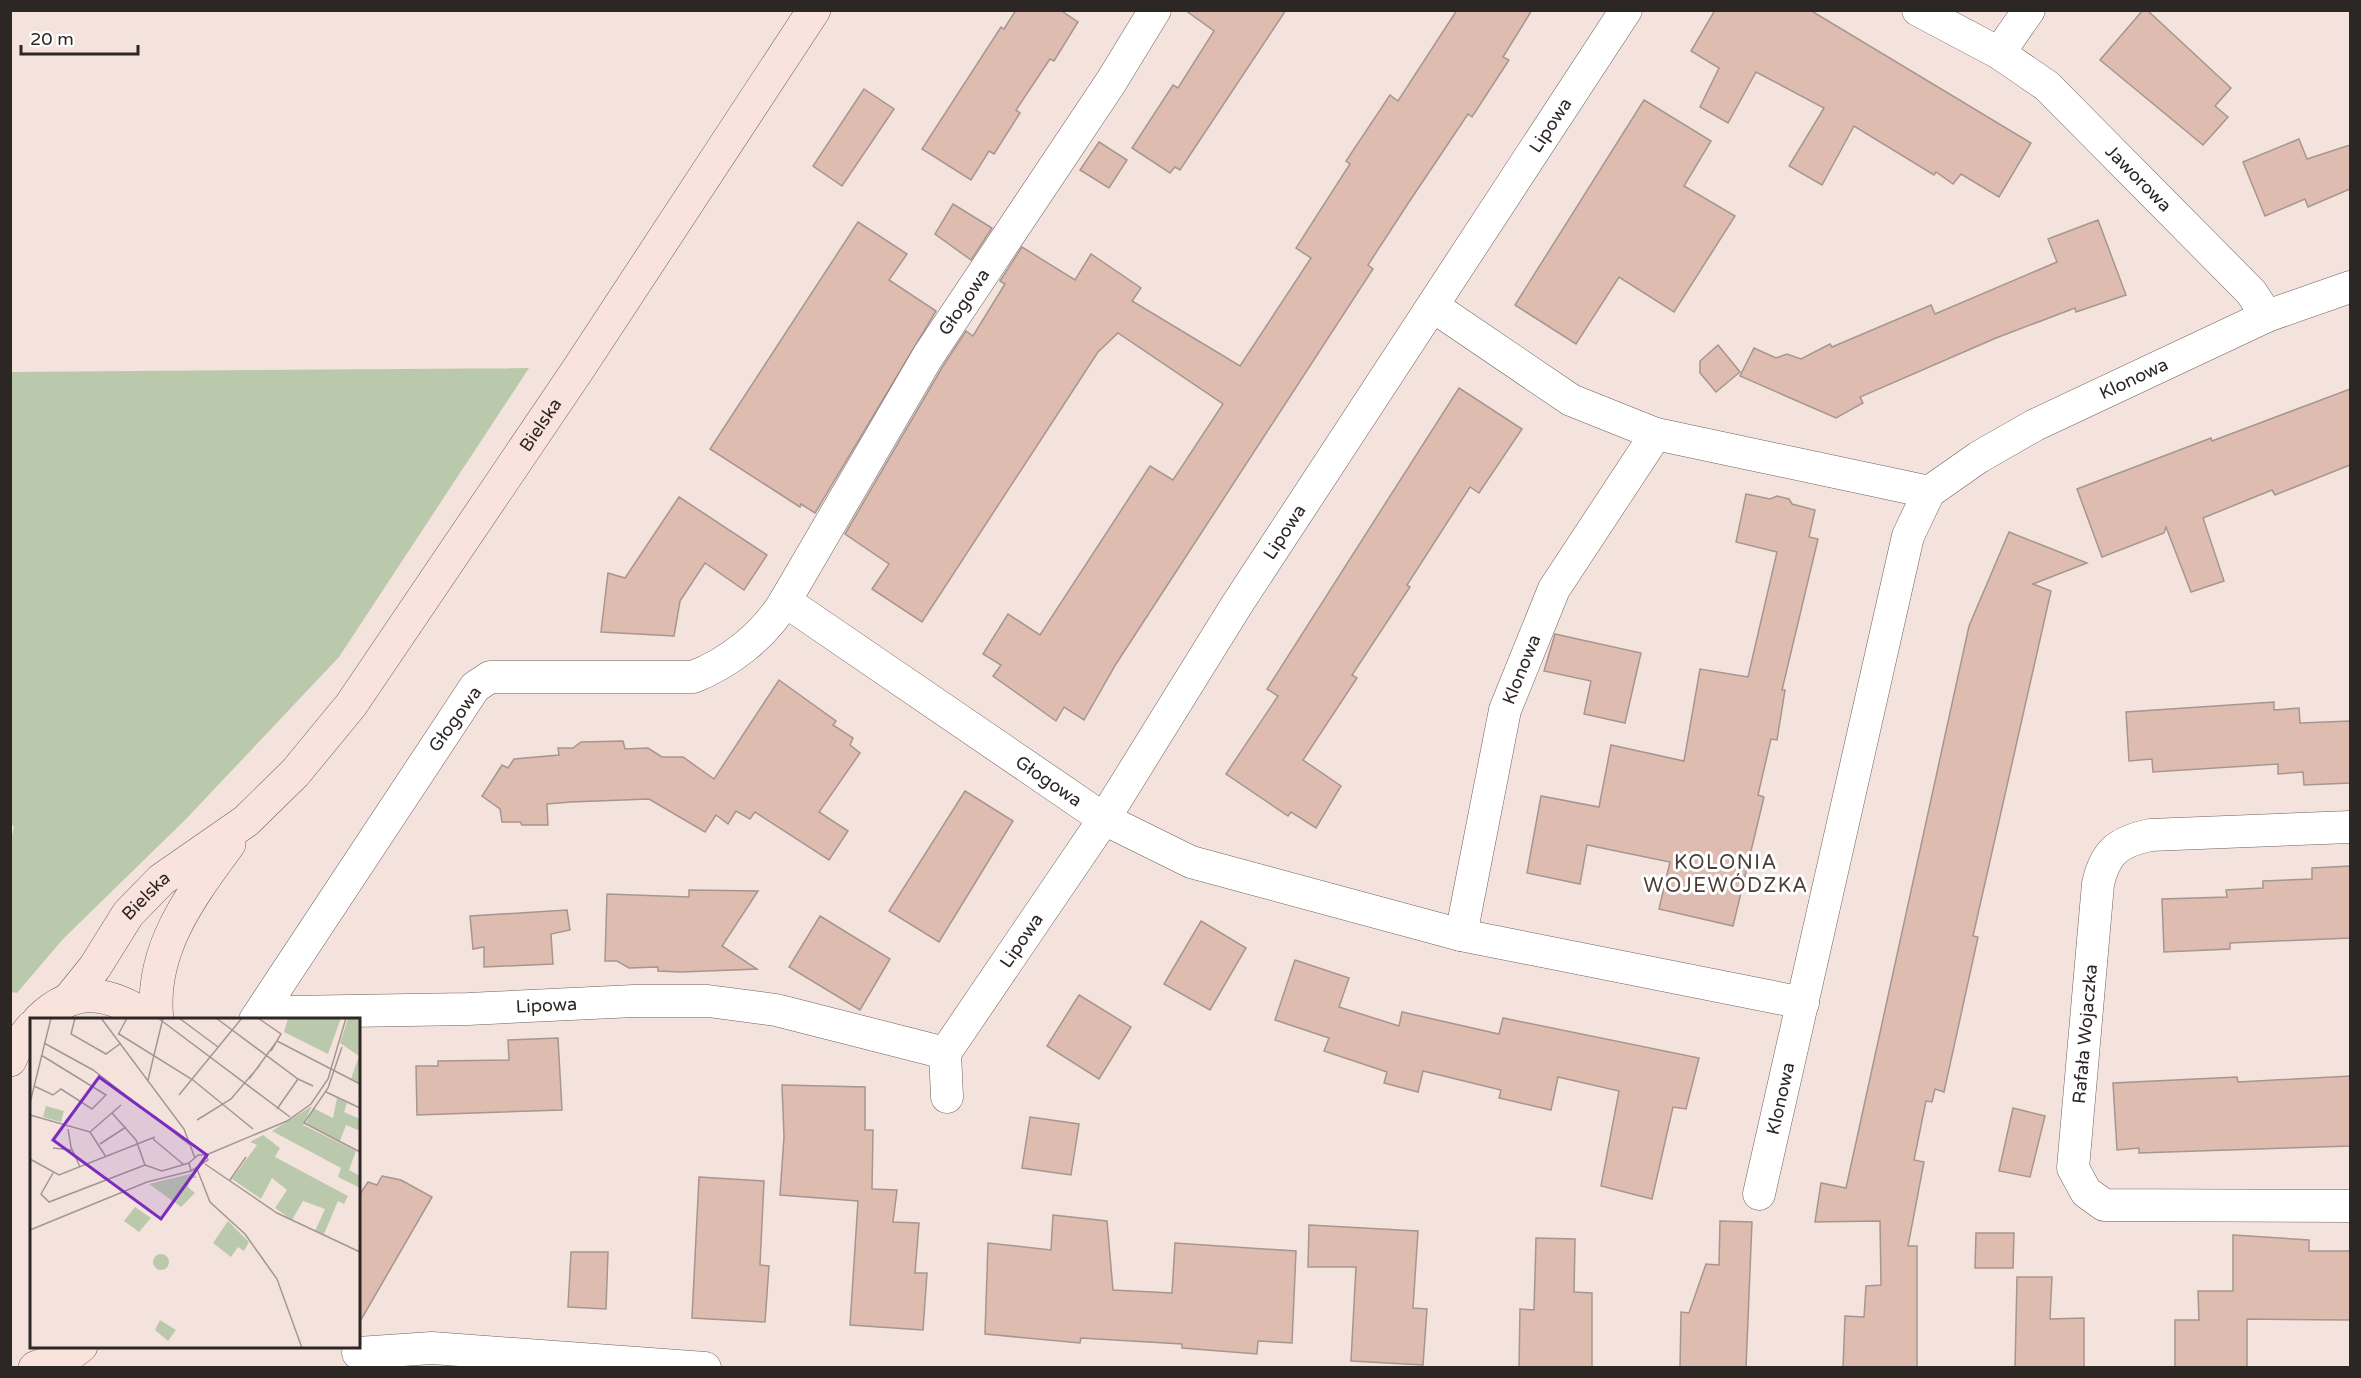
<svg xmlns="http://www.w3.org/2000/svg" width="2361" height="1378" font-family="'Varela Round',sans-serif">
<rect width="100%" height="100%" fill="#f4e3dd"/>
<path fill="#bac9ac" d="M529,368L339,657L186,819L63,939L17,993L11,992L10,845L14,827L10,822L11,372Z"/>
<g fill="#dfbcb0" stroke="#a59690" stroke-width="1.5">
<path d="M1016,10H1060L1078,22L1054,61L1050,59L1016,110L1020,113L994,154L989,151L971,180L922,149L1001,27L1004,29Z"/>
<path d="M1185,10H1286L1180,170L1175,167L1170,173L1132,148L1173,85L1178,88L1214,31Z"/>
<path d="M1457,10H1532L1503,57L1509,60L1472,117L1468,114L1409,202L1368,265L1373,269L1116,664L1084,720L1064,707L1056,721L993,676L1001,665L983,654L1008,614L1040,635L1150,466L1173,480L1223,404L1118,333L1098,352L922,622L872,589L889,564L845,534L943,366L966,331L973,336L1005,284L1000,281L1022,247L1075,280L1091,254L1141,288L1132,301L1240,366L1311,258L1296,248L1350,164L1346,161L1390,95L1398,101Z"/>
<path d="M1715,10H1810L2031,143L1999,197L1961,174L1953,184L1936,172L1934,175L1854,126L1822,185L1789,166L1824,108L1756,72L1728,123L1700,107L1719,68L1691,51Z"/>
<path d="M2143,10H2147L2231,88L2215,106L2228,117L2203,145L2100,60Z"/>
<path d="M864,89L894,109L842,186L813,166Z"/>
<path d="M1644,100L1711,141L1684,186L1735,216L1674,312L1619,277L1576,344L1515,305Z"/>
<path d="M2299,139L2307,159L2350,145V189L2308,207L2305,199L2265,216L2243,162Z"/>
<path d="M1099,142L1127,160L1109,188L1080,170Z"/>
<path d="M953,204L992,228L971,260L935,234Z"/>
<path d="M2098,220L2126,295L2076,312L2075,308L1996,338L1860,397L1863,403L1836,418L1740,376L1754,348L1776,358L1787,354L1801,359L1830,344L1832,347L1931,305L1935,314L2057,262L2048,239Z"/>
<path d="M858,222L907,254L889,280L936,311L815,513L801,504L800,507L710,449Z"/>
<path d="M1718,345L1740,372L1716,392L1700,373V361Z"/>
<path d="M1459,388L1522,429L1479,493L1470,487L1407,585L1410,587L1352,675L1357,678L1303,760L1341,786L1316,828L1291,812L1288,816L1226,774L1278,696L1267,689Z"/>
<path d="M2350,389V465L2275,495L2272,490L2203,518L2224,581L2191,592L2166,527L2164,533L2102,557L2077,489L2211,438L2212,441Z"/>
<path d="M1746,494L1770,499L1777,496L1789,499L1792,504L1815,510L1809,537L1818,539L1782,690H1785L1777,740L1771,739L1758,795L1764,797L1733,926L1659,909L1670,862L1587,845L1580,884L1527,873L1541,796L1599,807L1611,745L1684,761L1700,669L1748,677L1777,552L1736,542Z"/>
<path d="M679,497L767,555L744,590L705,563L680,601L674,636L601,632L608,573L625,578Z"/>
<path d="M2009,532L2087,563L2033,584L2051,591L1973,936L1978,937L1944,1092L1935,1089L1932,1102L1926,1101L1914,1160L1924,1162L1908,1246H1917V1368H1843L1845,1316L1864,1317L1866,1286L1881,1285L1880,1221L1815,1222L1821,1183L1846,1188L1969,626Z"/>
<path d="M1555,634L1641,653L1625,723L1584,714L1591,681L1544,671Z"/>
<path d="M779,680L836,721L833,725L853,738L850,745L860,753L819,812L848,831L829,860L755,812L750,819L736,811L728,824L716,815L705,832L649,799L571,802L547,804L548,825H522L520,822H502L500,809L482,796L502,765L508,768L514,759L559,755L558,748H573L581,742L623,741L625,749L648,748L662,757H683L714,779Z"/>
<path d="M2274,702V710L2299,708L2300,723L2350,721V783L2304,785L2303,772L2278,774V764L2153,772L2152,759L2129,761L2126,712Z"/>
<path d="M965,791L1013,821L939,942L889,911Z"/>
<path d="M2350,866V938L2230,943V949L2164,952L2162,899L2227,897L2226,890L2263,888V881L2312,879V868Z"/>
<path d="M689,890L758,891L722,946L757,969L681,972L658,971V967L629,968L617,961H605L607,894L689,897Z"/>
<path d="M567,910L570,930L551,934L553,964L484,967V947L473,949L470,916Z"/>
<path d="M820,916L890,959L860,1010L789,967Z"/>
<path d="M1201,921L1246,948L1210,1010L1164,984Z"/>
<path d="M1295,960L1349,978L1339,1007L1399,1026L1402,1012L1499,1034L1503,1018L1699,1058L1686,1109L1673,1107L1652,1199L1601,1186L1619,1091L1558,1077L1551,1110L1499,1098L1501,1090L1423,1071L1418,1092L1384,1083L1387,1072L1324,1051L1329,1038L1275,1020Z"/>
<path d="M1079,995L1131,1027L1099,1079L1047,1046Z"/>
<path d="M558,1038L562,1110L417,1115L416,1066H438V1061L509,1060L508,1040Z"/>
<path d="M2350,1076V1146L2139,1153V1148L2117,1150L2113,1083L2237,1077L2238,1082Z"/>
<path d="M782,1085L865,1087V1130H873L872,1189L897,1190L893,1222L919,1223L915,1273H927L923,1330L850,1325L858,1201L780,1195L784,1137Z"/>
<path d="M2013,1108L2045,1116L2030,1177L1999,1171Z"/>
<path d="M1030,1117L1079,1124L1071,1175L1022,1168Z"/>
<path d="M382,1176L401,1180L432,1197L358,1325V1197L368,1182L377,1185Z"/>
<path d="M699,1177L764,1181L760,1265L769,1266L765,1322L692,1318Z"/>
<path d="M1053,1215L1107,1221L1113,1290L1172,1293L1175,1243L1296,1251L1292,1343L1258,1341L1257,1354L1182,1348V1344L1081,1338L1080,1343L985,1334L988,1243L1051,1250Z"/>
<path d="M1720,1221L1752,1222L1746,1368H1680L1681,1312L1689,1313L1706,1264L1719,1265Z"/>
<path d="M1309,1225L1418,1231L1413,1308L1427,1309L1423,1365L1351,1361L1356,1267H1308Z"/>
<path d="M1976,1233H2014L2013,1268H1975Z"/>
<path d="M2233,1235L2309,1240V1251H2350V1320L2247,1319V1368H2175V1320H2199L2198,1291H2233Z"/>
<path d="M1536,1238L1575,1239L1574,1292L1592,1293V1368L1519,1367L1520,1309L1534,1310Z"/>
<path d="M571,1252H608L606,1309L568,1307Z"/>
<path d="M2017,1277H2052L2050,1319L2084,1318V1368H2015Z"/>
</g>
<g fill="none" stroke-linecap="round" stroke-linejoin="round">
<defs>
<g id="street">
<path id="s1" d="M1155,10L1111,82L928,356L785,601L1104,819L1191,862L1461,935L1803,1003"/>
<path id="s2" d="M1918,10L1999,53L2047,86L2251,292L2267,316"/>
<path d="M1999,53L2029,10"/>
<path d="M1434,307L1571,400L1656,434L1929,492"/>
<path d="M2350,827L2150,835C2118,842 2105,852 2098,884L2073,1168L2086,1192L2104,1205L2350,1206"/>
<path id="s3" d="M1461,935L1505,710L1554,589L1656,434"/>
<path id="s4" d="M265,1007L290,1012L468,1009L634,1001H708L776,1010L945,1053"/>
<path d="M255,1020L475,687L490,677H693C729,663 765,635 785,601"/>
<path id="s5" d="M947,1097L945,1053L1104,819L1236,606L1626,10"/>
<path id="s6" d="M1759,1194L1908,536L1929,492L1979,457L2035,425L2267,316L2350,287"/>
<path d="M358,1353L432,1348L705,1368"/>
</g>
<g id="secondary">
<path id="s7" d="M70,998L95,967L128,914L161,880L246,821L295,773L351,705L579,368L814,10"/>
<path d="M39,1020C77,983 112,993 152,1020"/>
<path d="M157,1020C149,951 190,897 229,844"/>
<path d="M10,1060L16,1047L32,1027"/>
<path d="M35,1368L69,1355L81,1346"/>
</g>
</defs>
<use href="#street" stroke="#6e605b" stroke-width="33"/>
<use href="#secondary" stroke="#6e605b" stroke-width="34"/>
<use href="#street" stroke="#fff" stroke-width="32"/>
<use href="#secondary" stroke="#fae3dd" stroke-width="33"/>
</g>
<g text-anchor="middle" dominant-baseline="central" stroke-width="6" stroke-linejoin="round" paint-order="stroke">
<g font-size="18" fill="#2c2624" stroke="#fff">
<text stroke="none"><textPath href="#s5" startOffset="1152">Lipowa</textPath></text>
<text stroke="none"><textPath href="#s2" startOffset="280">Jaworowa</textPath></text>
<text transform="translate(964 302) rotate(-56)">Głogowa</text>
<text stroke="none"><textPath href="#s6" startOffset="958">Klonowa</textPath></text>
<text stroke="none"><textPath href="#s7" startOffset="748">Bielska</textPath></text>
<text stroke="none"><textPath href="#s5" startOffset="666">Lipowa</textPath></text>
<text stroke="none"><textPath href="#s3" startOffset="273">Klonowa</textPath></text>
<text transform="translate(455 719) rotate(-54)">Głogowa</text>
<text stroke="none"><textPath href="#s1" startOffset="1017">Głogowa</textPath></text>
<text stroke="none"><textPath href="#s7" startOffset="128">Bielska</textPath></text>
<text stroke="none"><textPath href="#s5" startOffset="180">Lipowa</textPath></text>
<text stroke="none"><textPath href="#s4" startOffset="282">Lipowa</textPath></text>
<text transform="translate(2085 1034) rotate(-85)">Rafała Wojaczka</text>
<text stroke="none"><textPath href="#s6" startOffset="98">Klonowa</textPath></text>
</g>
<g font-size="20" letter-spacing="1.5" fill="#4a3d38" stroke="#fff">
<text x="1726" y="863">KOLONIA<tspan x="1726" dy="23">WOJEWÓDZKA</tspan></text>
</g>
</g>
<g transform="translate(30 1018)">
<rect width="330" height="330" fill="#f4e3dd"/>
<path d="M258,0H311L298,36L254,14ZM318,0H330V65L321,61L329,38L310,25ZM307,80L317,85L314,94L330,101V113L316,107L310,123L276,106L283,90L303,100ZM16,88L34,93L31,104L13,99ZM282,88L273,107L326,133L319,152L330,158V170L308,159L311,150L242,113ZM233,117L250,130L245,139L318,178L314,186L308,183L294,216L285,213L295,191L273,183L262,202L245,190L257,172L242,160L231,181L202,161L227,127L220,124ZM164,155L167,160H160L158,169L165,175L151,189L119,166ZM105,189L121,200L109,214L94,203ZM198,203L219,224L214,233L208,229L201,239L183,225ZM123 244a8 8 0 1 1 16 0a8 8 0 1 1-16 0ZM130,302L146,312L138,323L125,312Z" fill="#bac9ac"/>
<path fill="none" stroke="#a49793" stroke-width="1.5" d="M45,0L41,16L76,36L91,25M71,0L154,111L165,140M128,0L260,99M149,0L188,29M186,0L268,61L283,68M228,0L251,16L241,33M89,16L163,62L223,111M88,17L97,0M247,23L330,66M14,25L63,52L160,127M312,29L298,70L274,105L330,134M219,61L247,23M118,62L133,0M4,68L23,77L31,71L62,91L76,77L11,37M296,74L330,90M149,77L212,0M0,85L21,0M247,91L268,61M0,97L60,114L91,87M167,102L201,81L230,47M38,111L41,129L50,149M60,114L76,139M123,121L153,146M70,126L96,109M23,130L42,132M168,137H176L178,142L161,153L159,145ZM176,137L257,103L281,86L298,61L316,0M0,141L29,157L125,119M175,146L247,195L330,234M115,147L132,153L159,145M167,151L180,184L215,216L247,261L272,330M23,155L11,176L19,184L115,147L106,122L82,95M200,162L216,139M0,212L117,164L161,153"/>
<path fill="#7b2cbf" fill-opacity="0.15" stroke="#7b2cbf" stroke-width="3" d="M69,59L177,137L131,201L23,122Z"/>
<rect width="330" height="330" fill="none" stroke="#2c2624" stroke-width="3"/>
</g>
<rect width="2361" height="1378" fill="none" stroke="#2c2624" stroke-width="24"/>
<path d="M21 45v9h117v-9" fill="none" stroke="#2c2624" stroke-width="3"/>
<text x="30" y="45" font-size="18" fill="#2c2624" stroke="#ffffff" stroke-width="4.5" paint-order="stroke">20 m</text>
</svg>
